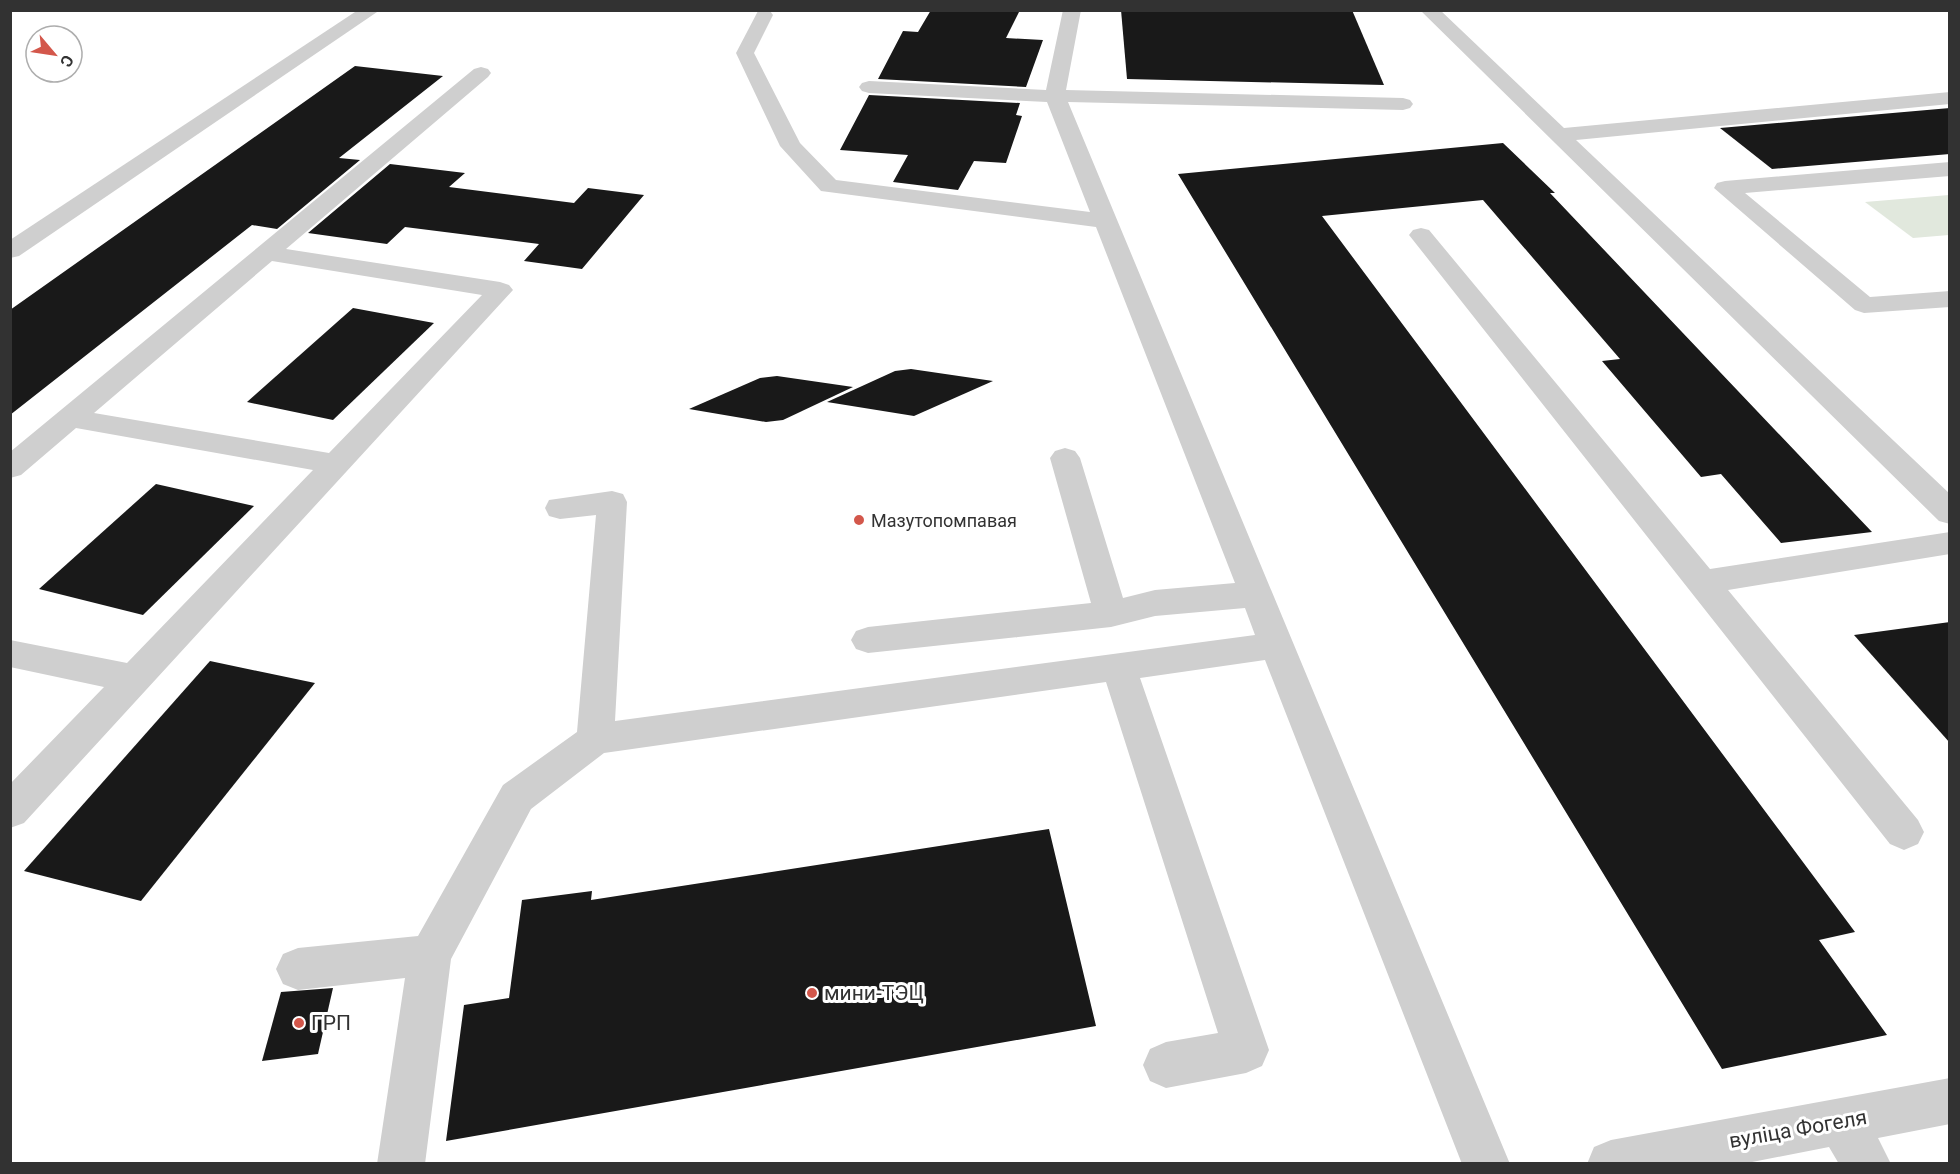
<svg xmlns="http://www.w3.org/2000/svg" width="1960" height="1174" font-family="Roboto,sans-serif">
<rect width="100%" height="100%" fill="#fff"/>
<path fill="#e1e8dd" d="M1949,195V235L1913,238L1865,202Z"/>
<g fill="#191919">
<path d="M931,10H1020L1006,38L1043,40L1026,87L878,79L903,31L918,32Z"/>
<path d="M1121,10H1352L1384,85L1127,79Z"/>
<path d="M355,66L443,76L339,158L360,160L277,229L252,225L10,415V310Z"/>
<path d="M869,95L1020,103L1016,115L1022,116L1006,163L974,161L958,190L893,182L908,155L840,150Z"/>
<path d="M1950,108V154L1772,169L1720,128Z"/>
<path d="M1503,143L1555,193H1550L1872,532L1781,543L1721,474L1701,477L1602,361L1620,359L1483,200L1322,216L1855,932L1819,940L1887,1035L1722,1069L1178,174Z"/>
<path d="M390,164L465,173L449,187L574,203L588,188L644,195L582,269L524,261L539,244L405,227L387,244L308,233Z"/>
<path d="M353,308L434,323L333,420L247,402Z"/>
<path d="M911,369L993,381L914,416L827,402L895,371Z"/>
<path d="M777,376L853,387L783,420L766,422L689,409L760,378Z"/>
<path d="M156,484L254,506L143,615L39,589Z"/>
<path d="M1950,622V743L1854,635Z"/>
<path d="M210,661L315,683L141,901L24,871Z"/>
<path d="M1049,829L1096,1026L446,1141L464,1005L509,998L522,900L592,891L591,900Z"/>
<path d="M333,988L318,1054L262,1061L281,992Z"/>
</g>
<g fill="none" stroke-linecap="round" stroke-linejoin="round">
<g fill="#cfcfcf" fill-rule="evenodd">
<path d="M358,10H380L19,256L10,258V240Z"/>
<path d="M1063,10H1081L1066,90L1403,98L1410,100L1413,104L1410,108L1403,110L1068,102L1510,1164H1462L1265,660L1140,678L1269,1050L1262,1066L1246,1073L1166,1088L1150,1081L1143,1065L1150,1049L1166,1042L1218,1033L1106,682L604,753L531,809L451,959L425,1164H377L405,978L298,990L283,984L276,969L283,954L298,948L418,936L503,785L577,732L596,515L560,519L549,516L545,508L549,500L612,491L623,494L627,502L615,721L1255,635L1245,608L1155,616L1111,627L868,653L856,649L851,640L856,631L868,627L1091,603L1050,458L1055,451L1065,448L1075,451L1080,458L1123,598L1155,590L1235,583L1096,227L821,191L780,146L736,53L758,11H770L773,15L754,53L800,143L836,180L1090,212L1047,102L869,93L862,91L859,87L862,83L869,81L1046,90Z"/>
<path d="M1420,10H1440L1564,128L1950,92V104L1576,140L1950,494V524L1939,521Z"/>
<path d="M481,67L488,69L491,73L488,77L286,249L500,282L509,285L513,290L24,823L10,828V784L104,687L10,667V640L127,663L313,470L76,428L21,475L10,478V452L474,69ZM272,261L482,295L329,453L94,413Z"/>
<path d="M1950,162V176L1745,193L1870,297L1950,291V307L1864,313L1855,310L1714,188L1717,183L1725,181Z"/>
<path d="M1421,228L1429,230L1710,569L1950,532V554L1728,590L1918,820L1924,832L1918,844L1904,850L1890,844L1413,240L1409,235L1413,230Z"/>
<path d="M1950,1078V1124L1878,1138L1891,1164H1839L1829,1147L1742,1164H1587L1594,1147L1611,1140Z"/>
</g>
</g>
<g fill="#d3574b" stroke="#fff" stroke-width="2">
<circle cx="859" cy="520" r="6"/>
<circle cx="812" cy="993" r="6"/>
<circle cx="299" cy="1023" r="6"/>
</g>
<g text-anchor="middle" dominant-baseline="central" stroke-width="6" stroke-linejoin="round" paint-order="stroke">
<g font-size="18" fill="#323232" stroke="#fff" text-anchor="start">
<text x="871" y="520">Мазутопомпавая</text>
</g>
<g font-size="21" fill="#323232" stroke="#fff" text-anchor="start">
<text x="824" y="993">мини-ТЭЦ</text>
<text x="311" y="1023">ГРП</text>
</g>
<g font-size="21" fill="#323232" stroke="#fff">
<text transform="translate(1798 1129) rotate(-10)">вуліца Фогеля</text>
</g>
</g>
<rect width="1960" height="1174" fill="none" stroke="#323232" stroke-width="24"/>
<g transform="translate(54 54) rotate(119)"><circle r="28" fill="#ffffff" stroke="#adadad" stroke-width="1.5"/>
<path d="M0-4.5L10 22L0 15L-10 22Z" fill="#d3574b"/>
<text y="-9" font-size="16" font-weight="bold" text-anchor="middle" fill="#323232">С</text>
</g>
</svg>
